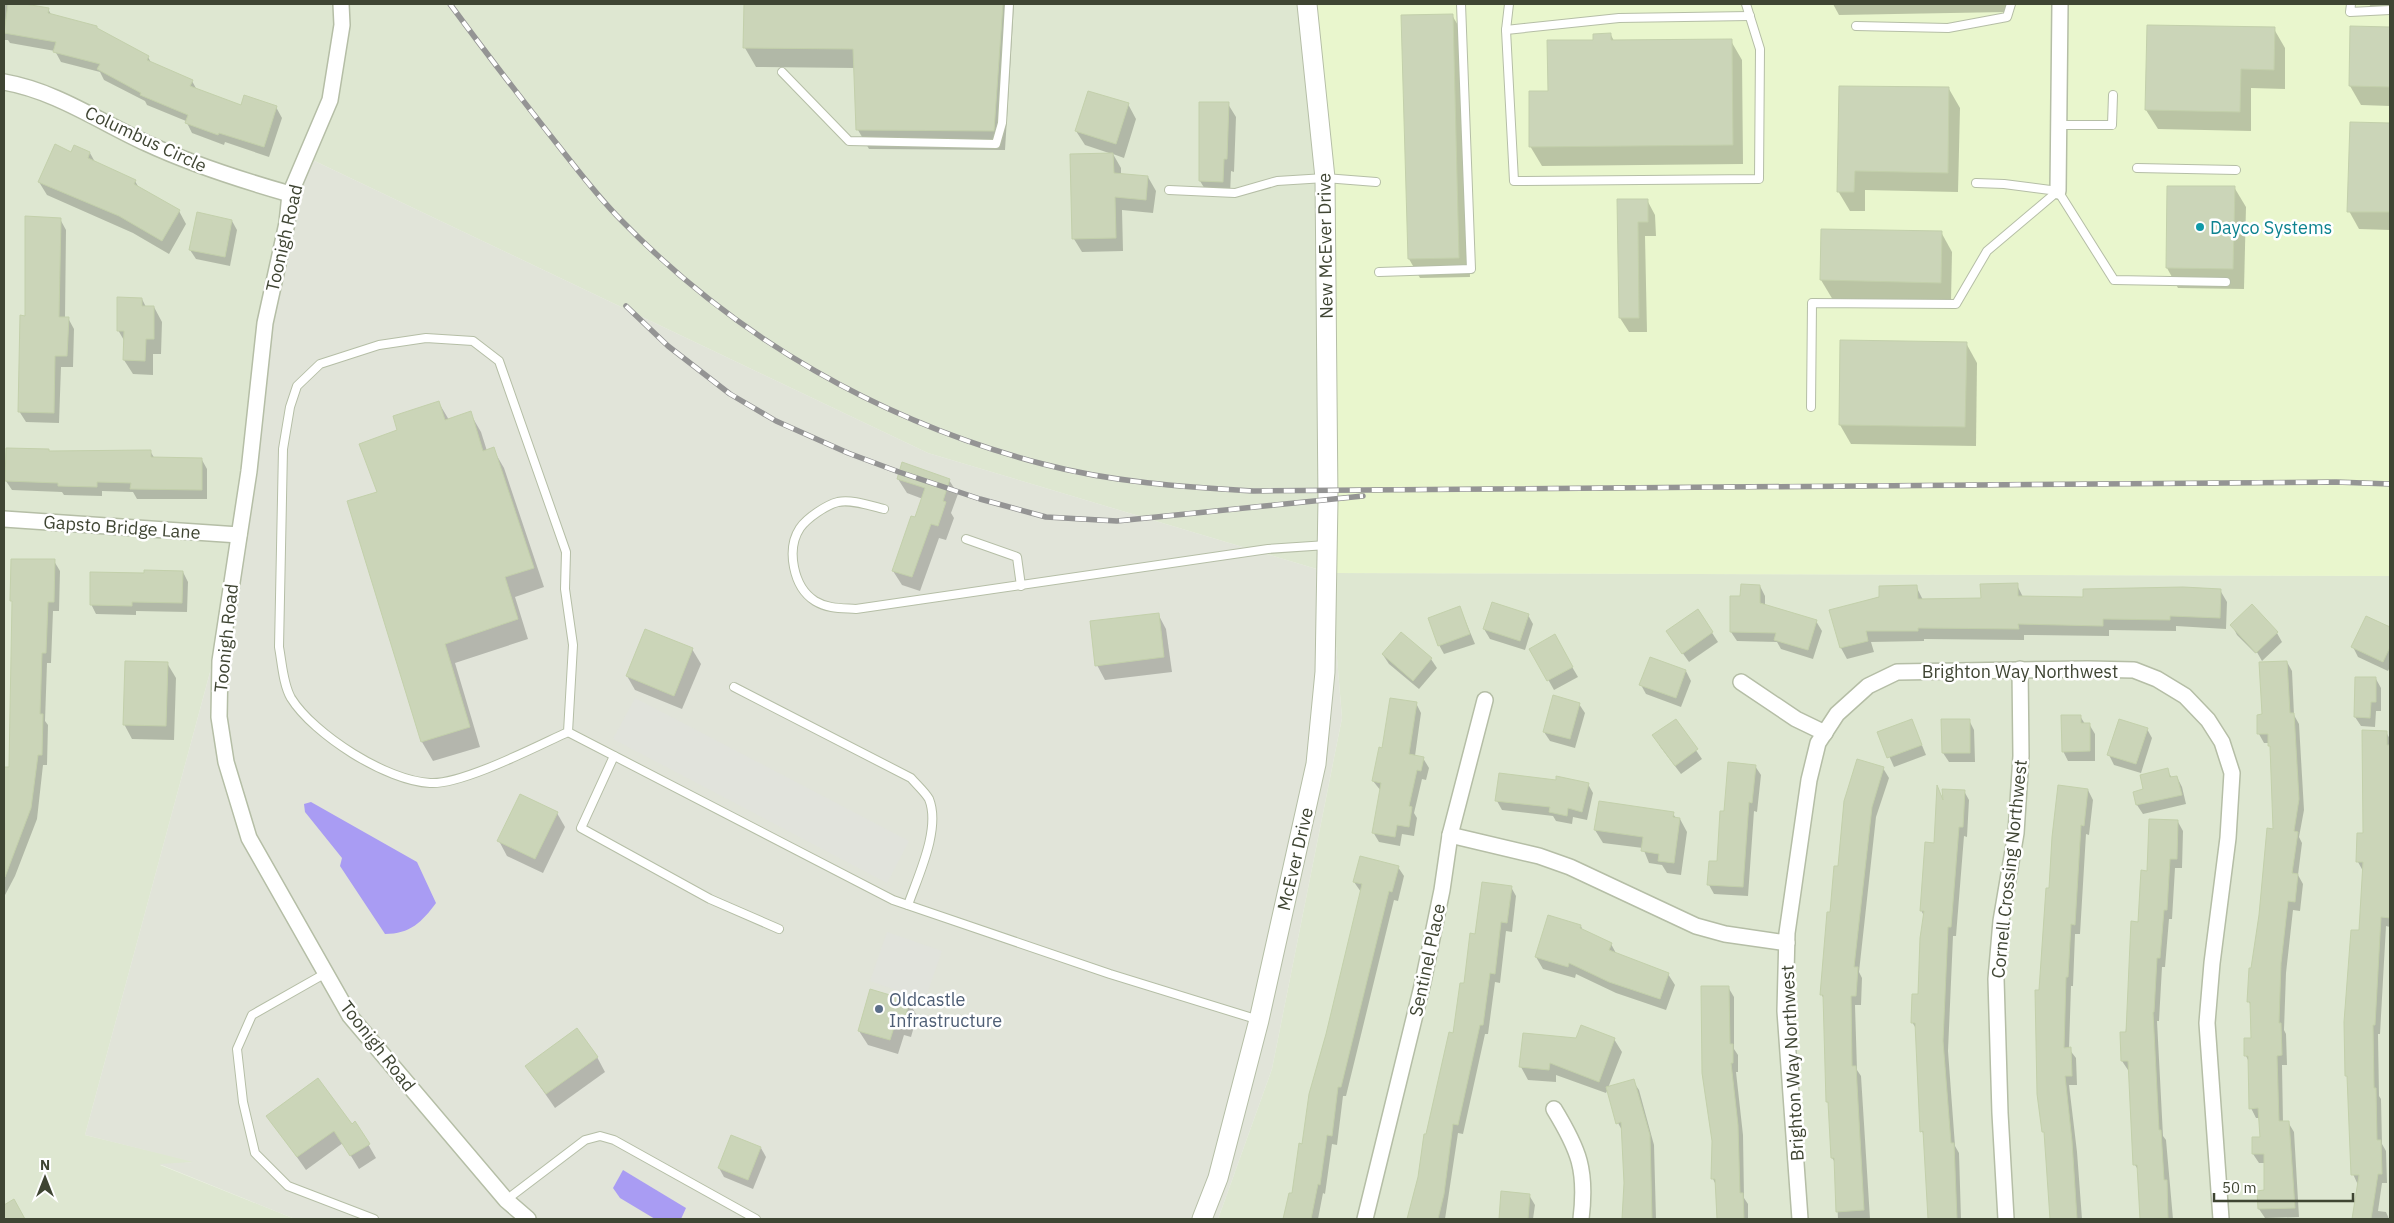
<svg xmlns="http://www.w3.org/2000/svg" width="2394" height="1223" font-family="'IBM Plex Sans',sans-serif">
<rect width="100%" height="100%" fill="#ecf3e3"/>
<path fill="#dee7d1" d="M4,4H1317L1330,573L2390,576V1219H1218L1272,1069L1342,718L1330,573L928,453L300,154L216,650L85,1135L196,1162L160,1165L295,1219H4Z"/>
<path fill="#e9f6cd" d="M1317,4H2390V576L1330,573Z"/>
<path fill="#e1e4d9" d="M300,154L928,453L1330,573L1342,718L1272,1069L1218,1219H295L159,1164L193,1162L85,1135L216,650Z"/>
<g fill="#e1e3dc">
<path d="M635,698L909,841L887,883L613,739Z"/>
<path d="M887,932L942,951L925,1000L870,981Z"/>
</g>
<g fill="#a99cf3">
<path d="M311,802L417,862L436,903C422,922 410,934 385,934L340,866L342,858L305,812L304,804Z"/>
<path d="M623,1170L686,1208L681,1219H655L620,1198L613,1188Z"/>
</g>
<g fill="#0003">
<path d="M4,4H22L48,9L52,16L98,30L148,57L152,64L192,81L197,90L242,107H276L282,118L269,157L225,142L224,145L192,133L186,121L147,105L145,101L104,80L100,72L61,62L55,51L10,43L8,40H4Z"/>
<path d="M746,4H1014L1005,150L869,149L858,130L855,68L756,67L745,48Z"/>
<path d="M1833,4H2006L2007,12L1839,15Z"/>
<path d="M2369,4H2390V13L2375,14Z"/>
<path d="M1452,15L1463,34L1470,277L1420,278L1409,259Z"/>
<path d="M2351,27L2390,28V106L2361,105L2350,86Z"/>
<path d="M2274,29L2285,48V89L2251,88V131L2158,129L2146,110Z"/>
<path d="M1611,35L1614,41H1731L1742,60L1743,164L1542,166L1530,146L1549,92L1594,41Z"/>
<path d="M1840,87L1949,89L1960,108L1958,192L1865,190V211H1850L1838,191Z"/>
<path d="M1201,103L1228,104L1236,117L1234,172L1231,171L1230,195L1208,194L1200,181Z"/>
<path d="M1128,104L1136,119L1124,158L1113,154L1121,168V175L1148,177L1156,191L1153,213L1122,210L1123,251L1082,252L1074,239L1112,154L1085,145L1076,131Z"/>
<path d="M2351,124H2390V230L2359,229L2349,211Z"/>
<path d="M72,153H90L95,162L135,181L139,188L179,211L186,224L169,254L133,233L47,195L39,182Z"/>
<path d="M2168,187H2234L2246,207L2244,289L2178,288L2167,268Z"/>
<path d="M1647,200L1655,215L1656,236H1645L1647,332H1629L1620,318L1618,201Z"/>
<path d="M60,219L66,230L65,318H68L74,329L73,367H61L59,423L26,422L19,411L26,317Z"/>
<path d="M232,221L237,230L230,266L196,259L190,250Z"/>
<path d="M1822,230L1941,232L1952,252L1951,302L1833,300L1821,280Z"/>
<path d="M142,299L146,307H154L162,322L161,354H153V375L133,374L124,360L125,342L118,330Z"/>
<path d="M1966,343L1977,363L1976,446L1851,444L1840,425Z"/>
<path d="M439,403L449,420L470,413L481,432L487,451L493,449L504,468L544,587L515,597L528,639L455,663L480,747L433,761L422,742L348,502L379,493L399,431Z"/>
<path d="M150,451L155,459L202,460L207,469V499H137L133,492L102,491V496L64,495L62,492L12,490L6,481L49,452Z"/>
<path d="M898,479L949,480L958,494L951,513L954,518L946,540L939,538L920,591L902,585L893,571L923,499L907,493Z"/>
<path d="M54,561L60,571L59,611H53L51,663H47L45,721L48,725L47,765H43L37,819L15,876L4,897V770L10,769L14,604L12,601Z"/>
<path d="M183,572L188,582L187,612L136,611V615L96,614L91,604L145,574Z"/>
<path d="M2017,585L2023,597L2084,598L2220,590L2227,602L2226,629L2176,626V631L2109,630V636L2024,635V640L1924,639V641L1871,642L1874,652L1847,659L1841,648L1831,611L1916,586L1923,600L1982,599Z"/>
<path d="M1760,586L1765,596V606L1816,621L1822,631L1813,659L1781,649L1777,642L1737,641L1731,632L1742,597Z"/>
<path d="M1460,608L1475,644L1444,654L1439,645Z"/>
<path d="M1698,611L1718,642L1689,662L1674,641Z"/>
<path d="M1158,614L1166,629L1172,672L1105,680L1097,665Z"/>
<path d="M1528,615L1533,624L1525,650L1490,639L1484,629Z"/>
<path d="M2367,617L2390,629V667L2388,671L2358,657L2353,647Z"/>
<path d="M2232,625L2277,633L2282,642L2262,661L2254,647L2252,648L2256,654L2237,635Z"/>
<path d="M1554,636L1578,677L1554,690L1531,649Z"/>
<path d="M692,649L701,664L682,709L635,690L627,676Z"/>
<path d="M1383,655L1431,659L1437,668L1419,689L1389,664Z"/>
<path d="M1650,658L1686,671L1691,681L1681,707L1646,694L1641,685Z"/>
<path d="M2287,662L2292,671L2294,715L2299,724L2304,810L2299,837L2302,843L2298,875L2303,884L2300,911L2293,910L2286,973L2284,1030L2286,1034L2287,1065H2282L2283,1123L2288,1122L2294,1132L2299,1217L2265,1218L2259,1209L2266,1192L2265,1163H2259L2253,1154L2261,1138L2260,1118H2256L2251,1108L2249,1062L2246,1056L2245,1039H2253L2252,1007L2249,1002L2274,831L2271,749L2269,743H2264L2259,734L2263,716Z"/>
<path d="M167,663L176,678L174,740L132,739L124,724Z"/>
<path d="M2376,679L2381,688V711H2376L2375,727L2361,726L2355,717Z"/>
<path d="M1416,703L1421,713L1415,756L1423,758L1429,768L1426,780L1422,779L1414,813L1417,818L1414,836L1402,834L1400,846L1379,842L1373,832L1381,791L1373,781L1383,750Z"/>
<path d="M1579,704L1585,713L1575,748L1550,741L1544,732Z"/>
<path d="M2080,716L2085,724H2089L2095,734V761H2068L2063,751Z"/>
<path d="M1675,720L1702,759L1681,774L1659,745Z"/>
<path d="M1969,720L1974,730L1975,762H1949L1943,753Z"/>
<path d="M1912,721L1926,755L1894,767L1879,733Z"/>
<path d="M2147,729L2152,738L2141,773L2114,765L2109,755Z"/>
<path d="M2386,732L2390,739V927L2386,926L2380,1034H2378L2379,1096L2381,1099L2382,1144L2386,1151L2387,1183H2382L2378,1211L2386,1212L2389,1219H2353L2358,1185L2353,1174L2349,1080L2346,1075L2360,931L2363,871L2358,862Z"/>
<path d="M1755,766L1761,775L1757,812L1754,811L1748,896L1714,894L1709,885L1718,862L1725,813Z"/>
<path d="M1883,768L1889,778L1876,817L1859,972L1862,978L1861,1005H1855L1857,1070L1861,1076L1870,1219H1838L1835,1162L1832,1158L1830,1107L1827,1101L1824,999L1821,994L1839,867Z"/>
<path d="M2167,770L2172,778L2177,777L2182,787L2186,804L2143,814L2137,805L2134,793L2145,790Z"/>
<path d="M1588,784L1593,793L1587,820L1573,817L1572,824L1556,821L1553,816L1502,810L1497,801Z"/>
<path d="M1938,790L1944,800L1964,791L1969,800L1967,837L1964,836L1956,936H1953L1948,1051L1955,1146L1959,1153L1961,1219H1929L1924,1136L1922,1131L1917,1030L1912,1022L1919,995L1924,916L1921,910L1935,844Z"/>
<path d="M2088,790L2093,800L2089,835L2086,834L2080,934H2075L2073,986H2071L2069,1049L2076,1058L2077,1085H2069L2077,1152L2082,1219H2051L2045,1135L2038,1094L2041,991L2050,889Z"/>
<path d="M557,813L565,827L543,873L507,856L499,841Z"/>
<path d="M1673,814L1676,818L1680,819L1687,832L1681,875L1667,873L1662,865L1649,863L1643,848L1603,843L1595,830Z"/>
<path d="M2178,822L2183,831L2182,868H2175L2172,919H2169L2165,967H2162L2159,1021H2157L2163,1136L2166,1140L2173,1219H2141L2139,1171L2135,1165L2130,1070H2128L2122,1061L2139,923L2148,872Z"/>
<path d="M1398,867L1404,876L1398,901L1394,900L1346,1096H1343L1337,1145L1332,1144L1325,1194L1323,1193L1318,1219H1284L1289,1194L1293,1195L1361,892L1354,882Z"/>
<path d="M1511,887L1516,896L1512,932L1506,931L1500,983L1495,982L1488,1034H1485L1463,1134L1458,1133L1445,1219H1409L1476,935Z"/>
<path d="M1581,926L1583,931L1611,944L1617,955L1668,974L1675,985L1666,1010L1616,993L1576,974L1575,978L1543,969L1536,957Z"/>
<path d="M1728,987L1734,997V1049L1738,1055V1072H1736L1743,1135L1744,1198L1748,1204V1219H1717L1716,1185L1713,1179Z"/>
<path d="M909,1002L917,1016L911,1037L904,1035L898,1054L868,1045L859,1031Z"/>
<path d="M1577,1039H1614L1622,1052L1608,1088L1633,1081L1639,1090L1654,1145L1656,1219H1623L1625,1183L1623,1132L1618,1123L1608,1089L1606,1093L1556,1075V1082L1528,1080L1521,1067Z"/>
<path d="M597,1057L605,1072L555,1108L526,1066Z"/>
<path d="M268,1116L351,1125L368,1144L376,1158L359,1169L343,1143L306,1170Z"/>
<path d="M761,1148L766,1157L753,1189L724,1177L719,1168Z"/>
<path d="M1503,1192L1529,1195L1535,1205L1533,1219H1500Z"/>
</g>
<g fill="#cbd5b8" stroke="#c3d0ab">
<path d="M8,4H25L49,8L48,13L97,26V28L149,56L147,60L193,80L190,86L241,105L244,95L277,106L264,147L219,133L218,135L185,123L188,115L140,95L141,93L97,69L100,64L53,52L56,42L4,33Z"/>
<path d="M744,4H1003L994,131L856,130L853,49L743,48Z"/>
<path d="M1453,14L1459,258L1408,259L1401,15Z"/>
<path d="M2147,25L2275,27L2274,70L2241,69L2240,112L2145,110Z"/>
<path d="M2350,26L2390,27V87L2349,86Z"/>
<path d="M1611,33V40L1732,39L1733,145L1529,147V91H1548L1547,40H1593V34Z"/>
<path d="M1839,86L1949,87L1948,173L1855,171L1854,192H1837Z"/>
<path d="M1088,91L1129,103L1116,144L1075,131Z"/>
<path d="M1199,102H1229L1227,159H1224L1223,182L1199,181Z"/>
<path d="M2350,122L2390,123V212H2347Z"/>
<path d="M55,144L71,152L74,145L90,152L88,158L136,180L134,184L180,210L162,241L119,216L38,182Z"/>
<path d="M1113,153L1114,173L1148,176L1146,200L1115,197L1116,238L1072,239L1070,154Z"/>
<path d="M2167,186H2235L2233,269L2166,268Z"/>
<path d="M1617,199H1648V222H1638L1639,318H1619Z"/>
<path d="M197,212L232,220L225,257L189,250Z"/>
<path d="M25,216L61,218L59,317H69L67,356H55L54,413L18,412L20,315L25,316Z"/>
<path d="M1821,229L1942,231L1941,283L1820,280Z"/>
<path d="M117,297L142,298V306H154V339H146L145,361L123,360L124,331H117Z"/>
<path d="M1840,340L1967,342L1965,427L1839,425Z"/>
<path d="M439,401L445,420L471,411L483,451L494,447L534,568L505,577L518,619L445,644L470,727L421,742L347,501L377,492L359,444L397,430L393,416Z"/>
<path d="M6,448L49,449V451L151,450V457L202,458V490L130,489L131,483L97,482V487L58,486V483L5,481Z"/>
<path d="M902,462L950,479L943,501L946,502L938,526L931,524L912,577L892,571L911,516L915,517L925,488L897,479Z"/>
<path d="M11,559H55L54,602H48L46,653H42L40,714H43L42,755H38L31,808L5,877L4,767H9L12,601H10Z"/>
<path d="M144,570L183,571L182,603L132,602V606L90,605V572L144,573Z"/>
<path d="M2018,583V596L2083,597V589L2183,587L2221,589L2220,618L2170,616V620L2103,619V626L2018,624L2019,629L1918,628V631H1866L1868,641L1840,648L1829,610L1879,597V586L1917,585L1918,599L1981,598L1980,584Z"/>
<path d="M1741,584L1760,585V603L1817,620L1808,650L1774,640L1776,633L1730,632V596H1740Z"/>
<path d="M1492,602L1529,614L1520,641L1483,629Z"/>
<path d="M2252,604L2278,632L2256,653L2230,625Z"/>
<path d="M1460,606L1470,634L1438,646L1428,618Z"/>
<path d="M1698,609L1713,632L1682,654L1666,631Z"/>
<path d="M1159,613L1164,657L1095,666L1090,621Z"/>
<path d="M2366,616L2390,627V647L2383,662L2351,647Z"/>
<path d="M645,629L693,648L674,696L626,676Z"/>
<path d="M1401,632L1432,658L1413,681L1382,654Z"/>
<path d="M1555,634L1573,667L1547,681L1529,649Z"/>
<path d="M1650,657L1686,670L1676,698L1639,685Z"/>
<path d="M125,661L168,662L166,726L123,725Z"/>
<path d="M2287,661L2290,713H2294L2299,799L2294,831L2298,832L2292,873L2298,874L2295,902L2288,901L2281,963L2279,1023H2281L2282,1055L2277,1056L2279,1121H2289L2295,1208L2258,1209L2257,1191L2264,1190V1154H2252V1137H2260L2258,1108L2249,1109L2248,1056H2244V1038H2251L2250,1002H2247L2249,968H2251L2259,915L2267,828L2273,829L2270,746H2268V734H2257V715L2262,714L2259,662Z"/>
<path d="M2355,677H2376V702H2371L2370,718L2354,717Z"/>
<path d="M1553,695L1580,703L1570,739L1543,732Z"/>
<path d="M1390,698L1417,702L1409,754L1424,757L1421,771L1417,770L1409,806L1412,807L1409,827L1397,825L1395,837L1372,833L1381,783L1372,781L1379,747L1382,748Z"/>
<path d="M2061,715H2081V723H2090V751L2062,752Z"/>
<path d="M1676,719L1698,749L1675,766L1652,735Z"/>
<path d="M1912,719L1922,745L1887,758L1877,732Z"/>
<path d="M1941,719H1970V753H1942Z"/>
<path d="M2119,719L2148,728L2136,764L2107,755Z"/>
<path d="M2362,730L2387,731V745H2390V918L2381,917L2375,1025H2373L2374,1088H2376L2377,1140H2381L2382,1174H2378L2371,1219H2352L2359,1175H2351L2347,1076H2345L2344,1022L2351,930H2359L2363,862H2356L2357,833H2363Z"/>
<path d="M1857,759L1884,767L1872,807L1854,967H1858L1856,996H1851L1852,1066H1856L1864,1210L1836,1212L1834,1158H1831L1828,1102H1826L1823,995H1820L1827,912H1830L1834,866H1838L1844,801Z"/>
<path d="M1728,762L1756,765L1752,803L1749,802L1743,887L1707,885L1709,861H1717L1720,811H1724Z"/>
<path d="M2168,768L2170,777L2177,776L2182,795L2136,805L2133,792L2143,789L2140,775Z"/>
<path d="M1499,773L1556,780V776L1589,783L1582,812L1568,808L1567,816L1549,812L1550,807L1495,801Z"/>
<path d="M1937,785L1943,800L1942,789L1965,790L1963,827H1959L1951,927H1948L1943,1041L1951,1143H1954L1957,1219H1928L1923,1131L1920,1132L1915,1023H1911L1912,994H1918L1920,938L1924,911H1920L1925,842L1934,843Z"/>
<path d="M2058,785L2088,789L2084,826L2081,825L2075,925L2071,924L2068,977H2066L2064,1048L2071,1047L2072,1076H2065L2072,1141L2077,1219H2050L2044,1132H2042L2037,1094L2035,990H2039L2046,888H2049L2052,837Z"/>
<path d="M520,794L558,812L535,859L497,841Z"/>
<path d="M1599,801L1674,812L1673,817L1680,818L1674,863L1658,861L1659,854L1641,851L1643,837L1594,830Z"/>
<path d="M2149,819L2178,820L2177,859H2170L2167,910H2164L2160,958H2157L2154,1012H2153L2159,1130H2161L2164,1180H2167L2168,1218L2140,1219L2137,1165H2133L2128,1061H2121L2120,1032H2126L2131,921L2138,922L2141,870L2147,871Z"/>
<path d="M1360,856L1399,866L1392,892L1389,891L1341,1087H1338L1332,1136L1327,1135L1320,1185L1318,1184L1311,1219H1283L1289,1193H1292L1299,1143L1302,1144L1309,1094L1326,1034L1362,884L1353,882Z"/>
<path d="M1482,882L1512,886L1507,923L1501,922L1495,974L1490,973L1483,1025H1480L1458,1125L1453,1124L1444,1194L1438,1219H1407L1418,1177L1424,1134H1426L1449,1032L1453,1033L1460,983H1464L1470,933L1475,934Z"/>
<path d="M1548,915L1581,925L1580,928L1612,943L1609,950L1669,973L1660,999L1609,982L1569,963L1568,967L1535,957Z"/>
<path d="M1701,986H1729L1730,1044H1733V1063H1731L1738,1125L1740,1193H1743L1744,1219H1717L1715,1179H1711L1712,1141L1702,1073Z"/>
<path d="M870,989L910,1001L903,1023L896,1021L890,1040L858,1031Z"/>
<path d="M1581,1025L1615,1038L1599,1082L1550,1063L1549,1070L1519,1067L1523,1033L1576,1038Z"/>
<path d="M577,1028L598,1057L546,1094L525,1066Z"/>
<path d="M318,1078L352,1124L355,1121L370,1144L350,1156L334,1131L297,1157L266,1116Z"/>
<path d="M1634,1079L1650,1135L1652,1219H1622L1624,1183L1621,1122L1616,1124L1606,1087Z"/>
<path d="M731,1135L761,1147L748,1180L718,1168Z"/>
<path d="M1501,1191L1530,1194L1528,1219H1499Z"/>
<path d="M14,1199L25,1219H4V1205Z"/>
</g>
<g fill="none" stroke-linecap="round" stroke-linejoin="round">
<defs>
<g id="service">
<path d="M1509,4L1506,30L1514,181L1759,179L1760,49L1746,4"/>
<path d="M2351,4L2350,12L2390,10"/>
<path d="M1856,26L1948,28L2007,17L2011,4"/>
<path d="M1506,30L1619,18L1750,16"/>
<path d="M782,72L849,141L996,144L1002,123L1009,4"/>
<path d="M2059,125H2112L2113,95"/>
<path d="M2137,168L2236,170"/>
<path d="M1976,183L2004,184L2058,191"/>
<path d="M1169,190L1235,193L1277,181L1325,178L1376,182"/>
<path d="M2058,191L2114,280L2226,282"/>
<path d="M1379,272L1471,269L1461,4"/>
<path d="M426,338L473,341L499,361L566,552L565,589L573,645L568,732C537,746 462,785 430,783C387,781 314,735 291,698C283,684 282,663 279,647L283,449L290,407L297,386L320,364L379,345Z"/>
<path d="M1811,407L1812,303L1956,304L1987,251L2058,191"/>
<path d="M884,509C871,506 852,499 838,502C826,505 807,518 800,528C786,549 793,587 815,601C828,609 842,608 856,609L1268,549L1327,545"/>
<path d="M966,539L1017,557L1021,586"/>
<path d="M734,687L911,778C917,785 925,792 929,799C941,829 918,876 908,905"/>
<path d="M568,732L893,900L1110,974L1259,1020"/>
<path d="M614,756L581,828L710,899L779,929"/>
<path d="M326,973L252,1015L237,1049L243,1102L255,1153L288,1186L374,1219"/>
<path d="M506,1200L585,1140L600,1136L614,1140L756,1219"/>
</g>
<g id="minor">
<path d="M341,4L342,25L330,100L290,194L287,223L265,323L249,471L220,661L219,717L226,762L249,838L350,1016L506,1200L528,1219"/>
<path d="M4,82C56,91 100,122 146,143C193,165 241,180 290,194"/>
<path d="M2058,191L2060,4"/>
<path d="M4,519L239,535"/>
<path d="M1741,682L1796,719L1825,733"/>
<path d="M1450,835L1539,856L1570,867L1696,926L1725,934L1787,943"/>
<path d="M1554,1109C1579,1150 1587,1170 1581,1219"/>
<path d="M1365,1219L1423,982L1442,890L1450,835L1485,700"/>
<path d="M1800,1219L1785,1011L1787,933L1809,780L1818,743L1837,714L1868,686L1897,672L2087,669L2134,670L2157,679L2185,696L2208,720L2222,742L2232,773L2228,838L2212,963L2207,1023L2221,1219"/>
<path d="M2006,1219L2000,1113L1996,979L2001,921L2016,833L2021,756L2020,669"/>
</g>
<path id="tertiary" d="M1202,1219L1218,1178L1259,1020L1316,764L1325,672L1328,500L1325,178L1307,4"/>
</defs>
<use href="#service" stroke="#b5bea6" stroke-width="10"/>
<use href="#minor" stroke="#b5bea6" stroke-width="18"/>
<use href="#tertiary" stroke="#b5bea6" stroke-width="21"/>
<use href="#service" stroke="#fff" stroke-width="8"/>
<use href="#minor" stroke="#fff" stroke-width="15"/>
<use href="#tertiary" stroke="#fff" stroke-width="19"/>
<defs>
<g id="rail">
<path d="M450,4C486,53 523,101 561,149C580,173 599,198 621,220C737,339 882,422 1043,464C1111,482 1183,487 1253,491L2336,482L2390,484"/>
<path d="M626,306L668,346L730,394L776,421L848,453L899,472L980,499L1046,517L1117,521L1363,496"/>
</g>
</defs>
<use href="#rail" stroke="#949494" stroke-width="5.5"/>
<use href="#rail" stroke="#fff" stroke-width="4" stroke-dasharray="11" stroke-linecap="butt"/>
</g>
<circle fill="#0f9aa8" stroke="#fff" stroke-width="2" cx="2200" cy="227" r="5"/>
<circle fill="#5c6f8a" stroke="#fff" stroke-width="2" cx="879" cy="1009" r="5"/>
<g text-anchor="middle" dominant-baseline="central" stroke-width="5" stroke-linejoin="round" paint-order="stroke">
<g font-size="18" fill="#3f4533" stroke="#fff">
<text transform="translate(146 139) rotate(25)">Columbus Circle</text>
<text transform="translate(284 238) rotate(-77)">Toonigh Road</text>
<text transform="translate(1325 246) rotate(-91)">New McEver Drive</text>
<text transform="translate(122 527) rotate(4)">Gapsto Bridge Lane</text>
<text transform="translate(226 638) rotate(-84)">Toonigh Road</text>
<text x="2020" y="671">Brighton Way Northwest</text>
<text transform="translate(1295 859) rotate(-77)">McEver Drive</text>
<text transform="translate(2009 869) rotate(-84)">Cornell Crossing Northwest</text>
<text transform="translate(1427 960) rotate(-78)">Sentinel Place</text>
<text transform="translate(378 1046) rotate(52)">Toonigh Road</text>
<text transform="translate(1792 1063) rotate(-93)">Brighton Way Northwest</text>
</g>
<g font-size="18" fill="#0d838f" stroke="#fff" text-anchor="start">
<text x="2210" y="227">Dayco Systems</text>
</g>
<g font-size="18" fill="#4e5e75" stroke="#fff" text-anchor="start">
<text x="889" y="999">Oldcastle<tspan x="889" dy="21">Infrastructure</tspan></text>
</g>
</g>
<rect width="2394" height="1223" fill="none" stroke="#3f4533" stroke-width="10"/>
<g transform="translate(45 1178)" stroke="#ffffff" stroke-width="4" paint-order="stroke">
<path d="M0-4L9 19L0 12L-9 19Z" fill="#3f4533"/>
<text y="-8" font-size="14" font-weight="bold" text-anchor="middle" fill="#3f4533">N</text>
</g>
<path d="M2214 1193v8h139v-8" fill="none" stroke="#3f4533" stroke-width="2.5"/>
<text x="2222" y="1193" font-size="15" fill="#3f4533" stroke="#ffffff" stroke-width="4" paint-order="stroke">50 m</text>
</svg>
